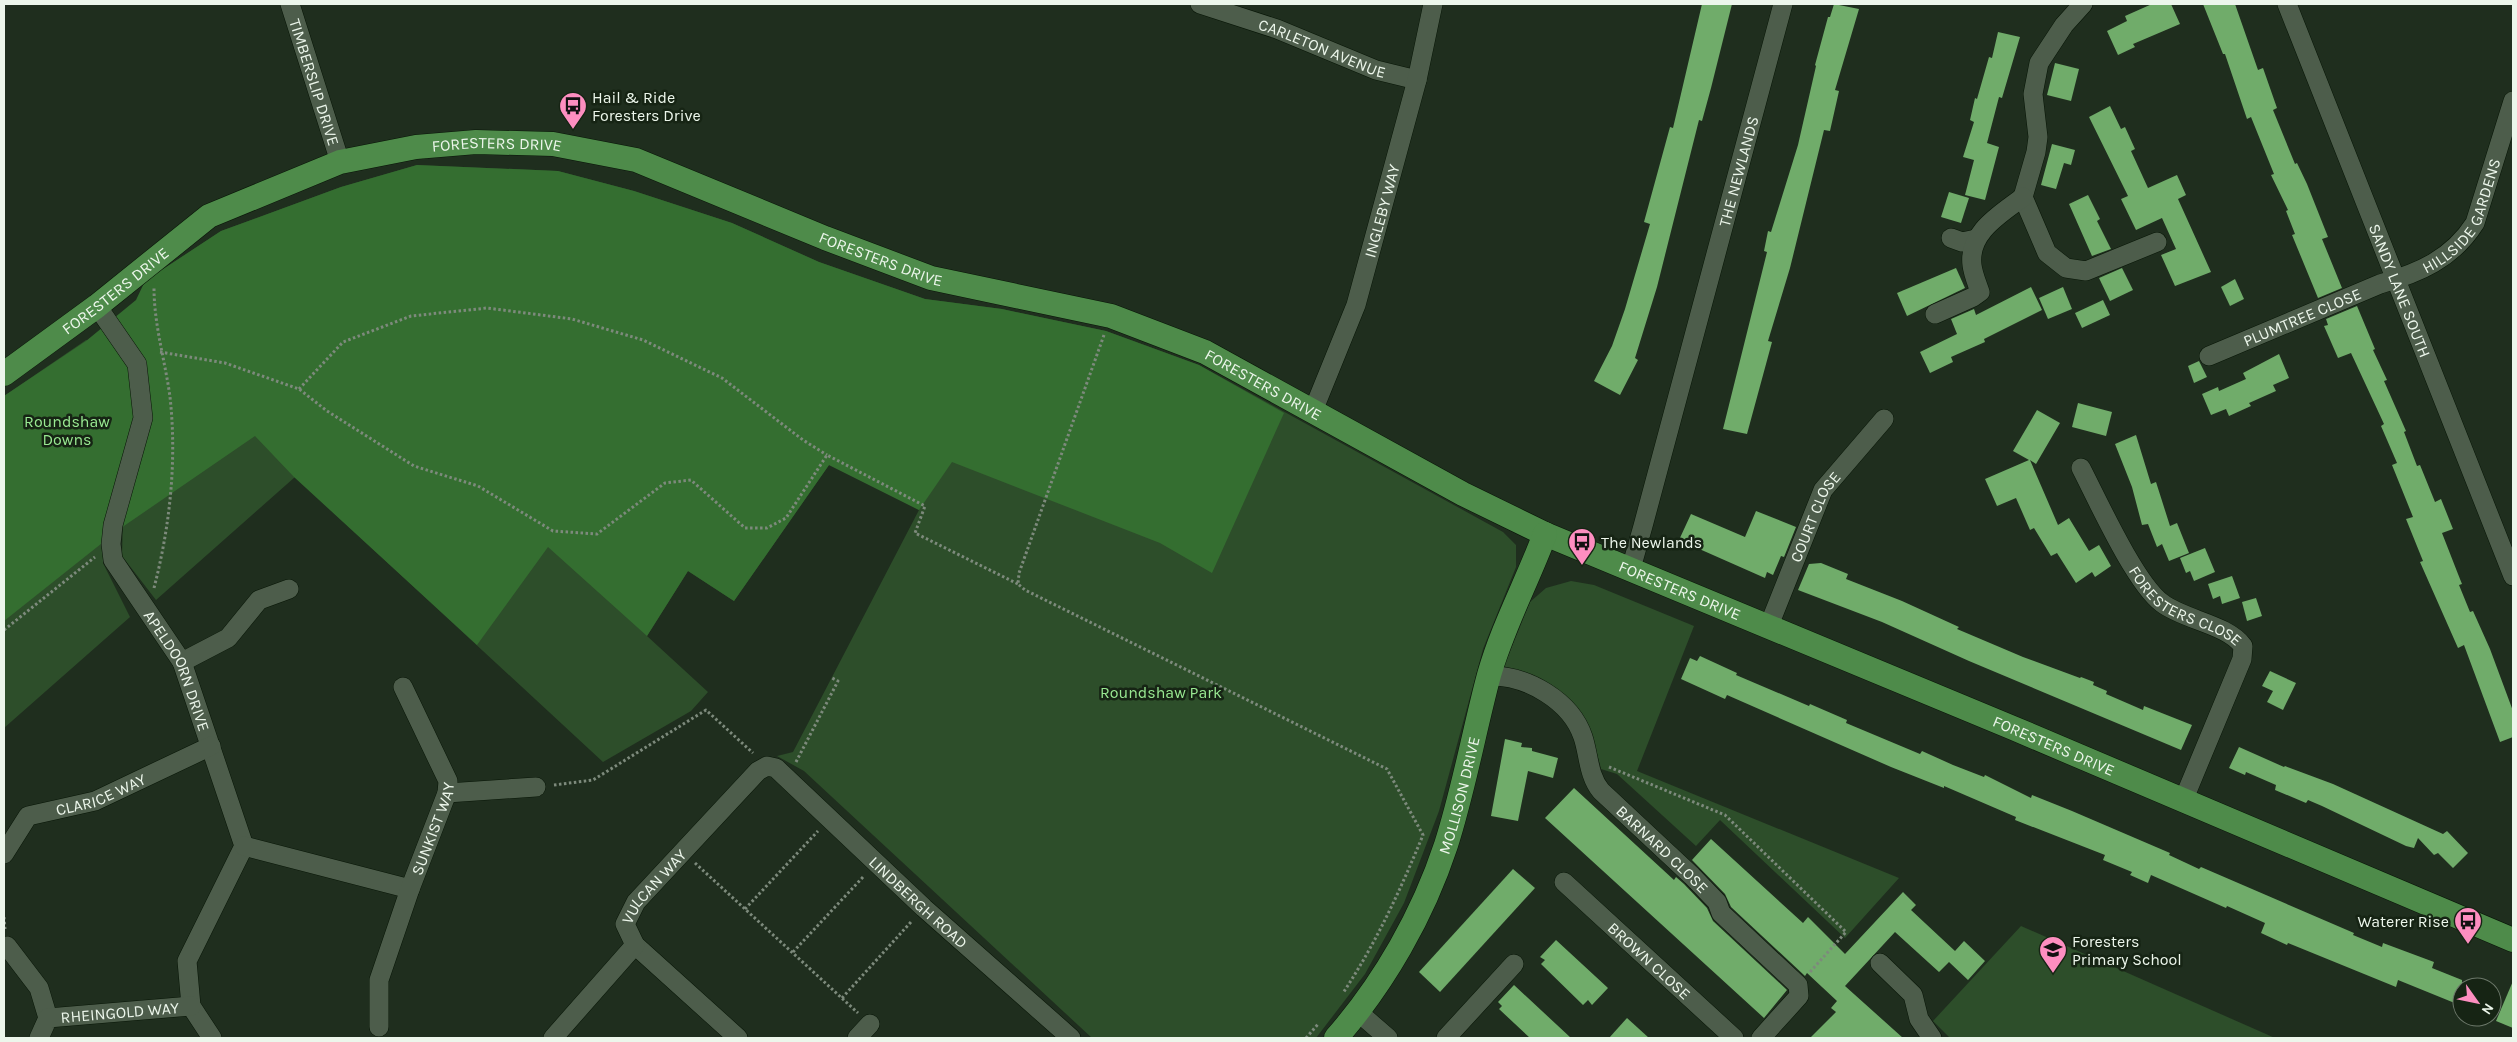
<svg xmlns="http://www.w3.org/2000/svg" width="2517" height="1042" font-family="Karla,sans-serif">
<rect width="100%" height="100%" fill="#1f2e1e"/>
<g fill="#2d4e2a">
<path d="M417,165L558,171L634,191L732,223L819,262L925,299L1002,309L1106,331L1199,365L1503,532L1516,545V567L1483,649L1439,811L1404,903L1365,974L1316,1038H1092L804,771L777,756L793,752L919,510L829,465L734,601L688,571L647,636L708,692L691,711L603,762L295,477L156,600L122,556L123,518L145,281L221,231L341,187Z"/>
<path d="M86,340L107,344V525L103,563L130,617L4,728V396Z"/>
<path d="M1571,581L1594,585L1694,626L1637,771L1899,878L1845,938L1720,820L1696,846L1617,774L1601,769C1586,700 1562,694 1504,666L1530,602L1546,588Z"/>
<path d="M2021,926L2275,1038H1950L1933,1021Z"/>
</g>
<path fill="#346e30" d="M417,165L558,171L634,191L732,223L819,262L925,299L1002,309L1106,331L1199,365L1284,413L1212,573L1160,543L952,462L919,510L829,465L734,601L688,571L647,636L548,547L477,645L294,477L255,436L121,528L4,621V396L86,341L136,300L145,281L221,231L341,187Z"/>
<g fill="#70ac6a">
<path d="M1702,4H1732L1711,88L1702,121L1699,120L1657,287L1635,358L1638,360L1620,395L1594,381L1612,346L1625,309L1650,224L1644,222L1670,127L1673,128Z"/>
<path d="M1834,4L1859,9L1835,90L1839,91L1830,131L1824,130L1790,268L1768,341L1772,342L1747,434L1723,429L1767,252L1764,251L1768,231L1771,232L1798,145L1816,66L1815,65L1828,17H1830Z"/>
<path d="M2152,4H2171L2180,24L2133,44L2135,47L2118,55L2107,31L2127,21L2125,16Z"/>
<path d="M2203,4H2235L2258,70L2263,68L2277,108L2273,110L2295,164L2297,163L2307,184L2328,237L2322,239L2342,288L2318,298L2292,235L2295,234L2286,211L2288,210L2271,175L2274,174L2251,117L2247,119L2225,54H2223Z"/>
<path d="M1998,32L2020,37L2002,98L1999,97L1987,143L1999,147L1985,200L1965,195L1974,160L1963,157L1974,122L1970,120L1975,98L1977,99L1989,57L1992,58Z"/>
<path d="M2055,63L2079,69L2071,101L2047,95Z"/>
<path d="M2110,106L2121,129L2125,127L2135,149L2131,151L2148,188L2177,175L2186,195L2178,199L2211,272L2175,286L2161,255L2176,249L2162,218L2136,230L2121,199L2128,196L2089,117Z"/>
<path d="M2052,144L2075,150L2071,165L2064,163L2056,189L2041,185Z"/>
<path d="M1949,192L1969,198L1961,223L1941,217Z"/>
<path d="M2088,195L2100,219L2097,221L2111,249L2092,256L2069,204Z"/>
<path d="M1956,268L1965,288L1907,316L1897,293Z"/>
<path d="M2122,268L2133,290L2110,301L2099,278Z"/>
<path d="M2235,279L2244,299L2230,306L2221,287Z"/>
<path d="M2031,287L2042,310L1984,339L1985,342L1951,357L1953,362L1930,373L1920,352L1957,334L1951,319L1974,309L1976,315Z"/>
<path d="M2063,287L2072,309L2048,319L2039,298Z"/>
<path d="M2103,300L2110,315L2082,328L2075,313Z"/>
<path d="M2357,306L2375,349L2373,350L2387,380L2384,381L2406,431L2404,432L2417,466L2420,465L2435,502L2441,499L2453,529L2442,533L2458,574L2462,584L2459,585L2470,612L2473,611L2490,649L2513,711V737L2500,742L2464,645L2458,648L2420,562L2423,561L2406,519L2413,517L2392,465L2397,463L2381,426L2384,424L2351,353L2338,358L2324,326L2328,325L2326,319Z"/>
<path d="M2279,354L2289,378L2273,385L2276,391L2249,403L2251,406L2229,416L2226,409L2211,415L2202,394L2218,387L2219,391L2246,379L2243,373Z"/>
<path d="M2199,361L2207,377L2194,383L2188,366Z"/>
<path d="M2078,403L2112,412L2106,436L2072,427Z"/>
<path d="M2037,410L2060,423L2036,464L2030,460L2058,525L2069,518L2089,551L2099,545L2111,566L2095,577L2092,572L2076,583L2057,553L2051,556L2034,528L2030,530L2016,498L1997,506L1985,479L2029,460L2013,451Z"/>
<path d="M2136,435L2151,484L2156,482L2170,526L2177,523L2189,553L2169,561L2162,544L2157,547L2148,524L2142,525L2132,487L2115,444Z"/>
<path d="M1756,511L1796,527L1784,557L1781,556L1773,575L1767,572L1765,578L1679,540L1691,514L1745,537Z"/>
<path d="M2205,548L2215,572L2194,581L2190,571L2186,573L2180,558Z"/>
<path d="M1821,563L1848,574L1846,579L1902,601L1959,627L1957,629L2023,657L2080,678L2081,677L2094,682L2093,685L2107,691L2106,694L2143,710L2144,706L2192,725L2181,750L1969,661L1882,622L1798,590L1809,564Z"/>
<path d="M2232,576L2240,598L2222,604L2220,596L2213,599L2208,584Z"/>
<path d="M2256,598L2262,616L2247,621L2242,602Z"/>
<path d="M1700,656L1737,673L1736,675L1809,706L1810,704L1847,720L1846,723L1920,754L1922,751L1953,765L1984,777L1985,775L2031,798L2032,795L2072,811L2170,853L2169,855L2199,869L2201,867L2354,933L2353,935L2382,947L2383,943L2434,962L2432,968L2462,980V1006L2398,980L2396,987L2288,943L2287,945L2261,933L2265,923L2227,906L2226,908L2151,875L2148,883L2130,875L2132,872L2103,860L2105,855L2015,820L2016,817L1944,786V788L1891,767L1727,695L1725,699L1681,679L1690,658L1697,661Z"/>
<path d="M2270,671L2296,683L2283,710L2267,702L2273,691L2262,686Z"/>
<path d="M1505,739L1522,743L1521,747L1532,748V751L1558,758L1553,778L1528,771L1518,821L1491,816Z"/>
<path d="M2239,747L2284,767L2285,766L2333,784L2443,834L2447,831L2468,853L2453,868L2438,853L2434,855L2418,838L2414,848L2406,846L2322,806L2308,800L2306,803L2275,790L2276,785L2246,772L2245,775L2229,768Z"/>
<path d="M1574,788L1674,880L1676,877L1684,884L1707,908L1713,921L1787,990L1764,1018L1545,818Z"/>
<path d="M1711,839L1803,923L1808,917L1845,954L1903,892L1916,905L1911,910L1955,951L1964,941L1985,961L1968,980L1949,962L1939,972L1895,932L1845,986L1903,1038H1810L1836,1012L1831,1008L1837,1001L1807,973L1805,976L1731,907L1725,894L1692,860Z"/>
<path d="M1513,869L1535,888L1440,992L1419,972Z"/>
<path d="M1556,940L1608,988L1592,1005L1588,1000L1583,1005L1541,964L1545,960L1540,957Z"/>
<path d="M2513,981V1028L2496,1021Z"/>
<path d="M1514,985L1571,1038H1530L1499,1009L1502,1006L1498,1002Z"/>
<path d="M1627,1018L1649,1038H1609Z"/>
</g>
<g fill="none" stroke-linecap="round" stroke-linejoin="round">
<defs>
<g id="minor">
<path id="s1" d="M290,4L340,162"/>
<path id="s2" d="M1200,4L1277,29L1376,70L1417,80"/>
<path d="M2083,4L2064,25L2039,63L2033,94L2038,137L2036,152L2023,197L2047,253L2066,268L2086,271L2157,242"/>
<path id="s3" d="M2287,4L2513,576"/>
<path d="M1951,238L1962,242L1976,239"/>
<path id="s4" d="M97,306L137,364L143,418L113,525L111,544L113,560L182,662L244,846L187,961L191,1006L212,1038"/>
<path d="M1935,314L1973,297L1980,292C1977,283 1973,274 1972,265C1968,232 2001,214 2023,197"/>
<path id="s5" d="M2209,356L2380,284C2419,273 2452,259 2475,223L2513,101"/>
<path id="s6" d="M1313,411L1356,305L1417,80L1433,4"/>
<path id="s7" d="M2081,468C2098,501 2135,583 2162,603C2184,620 2227,624 2243,646L2242,659L2183,801"/>
<path id="s8" d="M1628,570L1634,558L1643,526L1783,4"/>
<path id="s9" d="M1768,628L1823,490L1884,419"/>
<path d="M182,662L228,638L259,600L289,589"/>
<path id="s10" d="M1489,676C1527,675 1571,701 1583,737C1589,755 1588,775 1601,791L1692,876L1717,902L1721,913L1798,985L1799,996L1761,1038"/>
<path d="M447,793L536,787"/>
<path d="M244,846L410,889"/>
<path id="s11" d="M4,854L28,816L95,801L211,746"/>
<path id="s12" d="M1564,882L1734,1038"/>
<path d="M635,945L738,1038"/>
<path d="M7,946L39,988L48,1018"/>
<path d="M1880,963L1913,995L1919,1019L1932,1038"/>
<path d="M1357,1011L1388,1038"/>
<path id="s13" d="M379,1027V980L410,889L447,793L448,781L403,687"/>
<path id="s14" d="M39,1038L48,1018L191,1006"/>
<path id="s15" d="M553,1038L635,945L625,924L636,902L758,771L767,766L776,768L924,908L1071,1038"/>
<path d="M857,1038L870,1024"/>
<path d="M1446,1038L1514,964"/>
</g>
<g id="major">
<path id="s16" d="M4,374L97,306L209,216L340,162L416,147L476,142L553,144L636,160L825,238L931,278L1111,316L1205,352L1463,494L1545,534L2013,728L2513,940"/>
<path id="s17" d="M1336,1038C1384,983 1423,915 1446,845C1464,789 1474,731 1489,675C1503,626 1527,582 1545,534"/>
</g>
</defs>
<use href="#minor" stroke="#081607" stroke-width="20"/>
<use href="#major" stroke="#081607" stroke-width="25"/>
<g stroke="#7d8a7c" stroke-width="3" stroke-dasharray="2.5 2.5" stroke-linecap="butt">
<path d="M1104,335L1019,573L1018,584L1025,590L1387,769L1423,835C1400,891 1376,943 1343,993"/>
<path d="M160,352L225,363L299,389L327,411L414,466L478,486L553,531L597,534L665,483L691,480L745,528H767L786,518L827,455L925,506L915,533L1018,584"/>
<path d="M299,389L343,342L411,316L487,308L572,319L643,340L722,378L803,440L827,455"/>
<path d="M154,588C170,526 177,461 170,397C165,360 154,325 154,288"/>
<path d="M4,630L95,557"/>
<path d="M796,762L838,681L832,678"/>
<path d="M1609,767L1725,815L1846,932L1810,972"/>
<path d="M554,785L593,780L706,710L753,753"/>
<path d="M695,863L858,1013"/>
<path d="M745,909L818,831"/>
<path d="M4,917L5,929"/>
<path d="M793,952L864,876"/>
<path d="M842,998L911,922"/>
<path d="M1306,1038L1319,1023"/>
</g>
<use href="#minor" stroke="#4d5d4b" stroke-width="19"/>
<use href="#major" stroke="#4e8b4a" stroke-width="24"/>
</g>
<defs>
<symbol id="bus-pin" viewBox="-11 -11 22 30"><path d="M0 17L-7.5 6A9.5 9.5 0 1 1 7.5 6Z" fill="#fd8ec0" stroke="#162414"/><path d="M-5-6H5V4H4V6H2V4H-2V6H-4V4H-5ZM-3.5-4V0h7V-4ZM-3.5 1.2v1.5H-2V1.2ZM2 1.2v1.5H3.5V1.2Z" fill="#111"/></symbol>
<symbol id="school-pin" viewBox="-11 -11 22 30"><path d="M0 17L-7.5 6A9.5 9.5 0 1 1 7.5 6Z" fill="#fd8ec0" stroke="#162414"/><path d="M0-5L7-2L0 1L-7-2ZM-4 1L0 2.5L4 1V4Q0 6-4 4Z" fill="#111"/></symbol>
</defs>
<g fill-rule="evenodd">
<use href="#bus-pin" x="557" y="90" width="32" height="43"/>
<use href="#bus-pin" x="1566" y="526" width="32" height="43"/>
<use href="#bus-pin" x="2452" y="905" width="32" height="43"/>
<use href="#school-pin" x="2037" y="934" width="32" height="43"/>
</g>
<g text-anchor="middle" dominant-baseline="central" stroke-width="5" stroke-linejoin="round" paint-order="stroke">
<g font-size="16" fill="#ecf6eb" stroke="#162414">
<text stroke="none"><textPath href="#s2" startOffset="130">CARLETON AVENUE</textPath></text>
<text stroke="none"><textPath href="#s1" startOffset="82">TIMBERSLIP DRIVE</textPath></text>
<text stroke="none"><textPath href="#s16" startOffset="559">FORESTERS DRIVE</textPath></text>
<text stroke="none"><textPath href="#s8" startOffset="414">THE NEWLANDS</textPath></text>
<text stroke="none"><textPath href="#s6" startOffset="212">INGLEBY WAY</textPath></text>
<text stroke="none"><textPath href="#s5" startOffset="300">HILLSIDE GARDENS</textPath></text>
<text stroke="none"><textPath href="#s16" startOffset="964">FORESTERS DRIVE</textPath></text>
<text stroke="none"><textPath href="#s16" startOffset="139">FORESTERS DRIVE</textPath></text>
<text stroke="none"><textPath href="#s3" startOffset="308">SANDY LANE SOUTH</textPath></text>
<text stroke="none"><textPath href="#s5" startOffset="101">PLUMTREE CLOSE</textPath></text>
<text stroke="none"><textPath href="#s16" startOffset="1369">FORESTERS DRIVE</textPath></text>
<text stroke="none"><textPath href="#s9" startOffset="121">COURT CLOSE</textPath></text>
<text stroke="none"><textPath href="#s16" startOffset="1834">FORESTERS DRIVE</textPath></text>
<text stroke="none"><textPath href="#s7" startOffset="179">FORESTERS CLOSE</textPath></text>
<text stroke="none"><textPath href="#s4" startOffset="400">APELDOORN DRIVE</textPath></text>
<text stroke="none"><textPath href="#s16" startOffset="2239">FORESTERS DRIVE</textPath></text>
<text stroke="none"><textPath href="#s11" startOffset="121">CLARICE WAY</textPath></text>
<text stroke="none"><textPath href="#s17" startOffset="275">MOLLISON DRIVE</textPath></text>
<text stroke="none"><textPath href="#s13" startOffset="208">SUNKIST WAY</textPath></text>
<text stroke="none"><textPath href="#s10" startOffset="261">BARNARD CLOSE</textPath></text>
<text stroke="none"><textPath href="#s15" startOffset="195">VULCAN WAY</textPath></text>
<text stroke="none"><textPath href="#s15" startOffset="566">LINDBERGH ROAD</textPath></text>
<text stroke="none"><textPath href="#s12" startOffset="116">BROWN CLOSE</textPath></text>
<text stroke="none"><textPath href="#s14" startOffset="94">RHEINGOLD WAY</textPath></text>
</g>
<g font-size="16" fill="#ecf6eb" stroke="#162414" text-anchor="start">
<text x="592" y="97">Hail &amp; Ride<tspan x="592" dy="18">Foresters Drive</tspan></text>
<text x="1601" y="542">The Newlands</text>
<text x="2449" y="921" text-anchor="end">Waterer Rise</text>
<text x="2072" y="941">Foresters<tspan x="2072" dy="18">Primary School</tspan></text>
</g>
<g font-size="16" fill="#99e992" stroke="#162414">
<text x="67" y="421">Roundshaw<tspan x="67" dy="18">Downs</tspan></text>
<text x="1161" y="692">Roundshaw Park</text>
</g>
</g>
<rect width="2517" height="1042" fill="none" stroke="#ecf6eb" stroke-width="10"/>
<g transform="translate(2477 1002) rotate(123)"><circle r="24" fill="#162414" stroke="#6c786a"/>
<path d="M0-4L9 19L0 12L-9 19Z" fill="#fd8ec0"/>
<text y="-8" font-size="14" font-weight="bold" text-anchor="middle" fill="#ecf6eb">N</text>
</g>
</svg>
